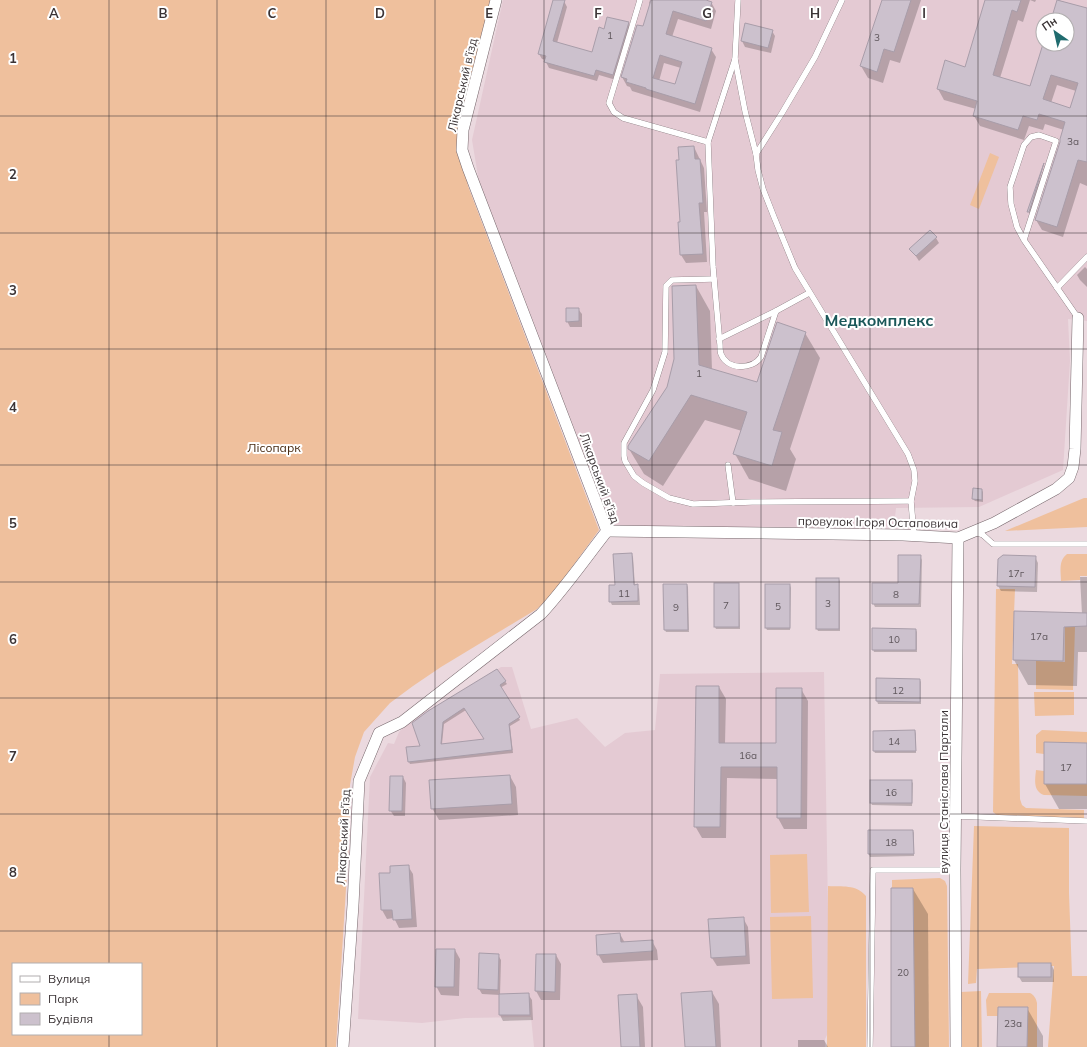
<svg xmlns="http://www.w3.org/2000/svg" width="1087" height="1047" font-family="Mulish,sans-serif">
<rect width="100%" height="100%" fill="#ebd9df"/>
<g fill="#e4cad3" fill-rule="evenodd">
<path d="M503,0H1087V321L1068,319L1070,361L1063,470L979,507L896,508L894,526L613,528L480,188L472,140ZM1043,20H1067V44H1043Z"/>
<path d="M501,667H512L531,729L577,718L605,747L625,733L655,730L660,674L824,672L830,1029L825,1039V1047H534L531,1017L465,1018L422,1023L358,1019L370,777L388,743L394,744L399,732L415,716L434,708Z"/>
</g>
<g fill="#efc09d" fill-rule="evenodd">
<path d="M0,0H495L462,153L468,186L599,530L551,596L537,609L441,667L413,686L390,703L364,732L355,757L350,785L349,841L336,1047H0ZM13,964H141V1034H13Z"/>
<path d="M990,153L999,157L979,209L970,205Z"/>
<path d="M1084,498H1087V527L1005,531Z"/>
<path d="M1067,554H1087V576H1080V580L1061,581C1061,571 1058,561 1067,554Z"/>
<path d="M996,589H1015L1012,664H1018L1020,799L1022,805L1026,808L1084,810V818L998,816L993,812Z"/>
<path d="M1065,627H1075L1073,690L1036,689V661L1065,662Z"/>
<path d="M1034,692H1074V715L1035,716Z"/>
<path d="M1042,730L1087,732V743L1045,742L1044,754L1036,753V735Z"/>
<path d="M1036,770L1044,771V784H1087V796L1044,795C1033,791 1035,780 1036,770Z"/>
<path d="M974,826L1069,828V893L1072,976H1087V1047H1048L1054,966L977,969L976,983L968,984Z"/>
<path d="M807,854L809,912L771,913L770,855Z"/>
<path d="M940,878L945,881L947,886L949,1047H915L913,888H892V880Z"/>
<path d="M828,886C842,887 856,884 866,896V1047H827Z"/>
<path d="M811,916L813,998L772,999L770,917Z"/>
<path d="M981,991L982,1047H962L961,992Z"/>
<path d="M989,993H1030C1034,995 1036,998 1037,1003V1047H1027L1028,1007H998V1016H987L986,1000Z"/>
</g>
<g fill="#0003" fill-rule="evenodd">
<path d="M554,0L564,1L567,7L557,43L593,53L605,30L628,23L631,29L616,80L599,75L597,81L549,68L546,62V60L542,59L539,54Z"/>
<path d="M650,0H703L711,2L716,11L711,29L678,19L672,37L711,49L716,57L700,112L632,91L630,87L627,86L622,77L644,28L651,6L649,3ZM664,63L681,68L676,86L659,81Z"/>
<path d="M883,0H921L900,63L890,60L883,83L868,78L861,66Z"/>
<path d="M986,0H1036L1035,2L1030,0L1023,22L1018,20L1000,78L1031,87L1044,44H1067V20H1052L1058,0L1087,9V186L1080,183L1063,237L1042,230L1036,220L1061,142L1064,130L1045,124L1043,130L1029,126L1024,140L980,126L974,116L976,109L944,100L938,89L946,61L966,68ZM1057,85L1076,91L1070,109L1051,103Z"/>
<path d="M746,24L772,31L775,36L771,53L745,47L742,41Z"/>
<path d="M694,147L704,168L707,212H704L707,262L686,263L681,255L680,161Z"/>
<path d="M1045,165V166L1030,214L1028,211Z"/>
<path d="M936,238L939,243L919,261L911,249Z"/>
<path d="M1085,267L1087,269V287L1080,280L1077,275Z"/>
<path d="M696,286L710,311L712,370L758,383L805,333L820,358L790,449L796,459L786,491L749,479L735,454L742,431L705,420L663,486L644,474L629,449L668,387Z"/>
<path d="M578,309L582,314V327H570L567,321Z"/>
<path d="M982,490L983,492V502L975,501L973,499Z"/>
<path d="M631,554L633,557L635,586H637L639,589L640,605H612L610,601Z"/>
<path d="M920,556L922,560L921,607H875L873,603L899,584Z"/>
<path d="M1035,557L1038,563L1037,592L1001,591L998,586Z"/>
<path d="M1080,577H1087V652H1078L1077,686L1028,685L1014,660L1082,614Z"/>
<path d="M839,579L840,581V631H818L817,629Z"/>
<path d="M738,584L739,586L740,629H716L715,627Z"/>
<path d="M664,585H687L688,587L689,632H666L665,630Z"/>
<path d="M790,585L791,588L790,630H767L766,628Z"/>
<path d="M916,630L917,632V652H874L873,649Z"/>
<path d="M497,671L507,684L500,688L520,720L510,726L513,753L410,764L409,762L421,747L413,723ZM466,710L485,740L442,744L444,724Z"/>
<path d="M877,679L920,680L921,682V704H878L877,701Z"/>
<path d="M719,687L726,699L725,744H777L801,689L808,701L807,829H784L778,818V779L727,778L726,838H702L695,826Z"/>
<path d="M915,731L916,734V753H875L874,751Z"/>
<path d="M1087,744V809H1059L1045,784Z"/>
<path d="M510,776L516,787L518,815L439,820L432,808Z"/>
<path d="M403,777L406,783L405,816H394L390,810Z"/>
<path d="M911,781L913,783L912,806L872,805L871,803Z"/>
<path d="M869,831H913L914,833V856L870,857L869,854Z"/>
<path d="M408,866L413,874L417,927L399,928L394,918L387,919L382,910L391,874Z"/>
<path d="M913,889L928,914L929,1047H892Z"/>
<path d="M743,918L748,927L750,964L717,966L712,958Z"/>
<path d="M620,934L625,943L652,941L657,950L658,960L603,963L598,954Z"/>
<path d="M455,950L460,959L459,996L441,995L436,986Z"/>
<path d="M498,955L501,960L500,995L528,994L532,1000L533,1020L503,1021L500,1015V995L482,994L479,989Z"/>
<path d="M537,955H556L561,964L560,1000H541L536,991Z"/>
<path d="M1051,964L1054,970V982H1022L1019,977Z"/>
<path d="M712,992L719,1004L721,1047H686Z"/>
<path d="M636,995L643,1007L645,1047H622Z"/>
<path d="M1027,1008L1043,1036V1047H998Z"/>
<path d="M798,1040H824L828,1047H798Z"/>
</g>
<g fill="#ccc1cd" stroke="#a89da9" fill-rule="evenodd">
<path d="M553,0H565L553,41L592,52L599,27L604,29L607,17L629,22L613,75L596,70L594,76L544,62L546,56L538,54Z"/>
<path d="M651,0H706L712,2L706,21L673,11L666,34L712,48L695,104L646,89V88L626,82L627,79L621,77L637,25L643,26ZM660,55L682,62L675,84L653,78Z"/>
<path d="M882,0H911L894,52L884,49L877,72L860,66Z"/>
<path d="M985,0H1021L1017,12L1012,10L993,75L1030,86L1043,44H1067V20H1051L1057,0L1087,8V162L1078,160L1057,227L1035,220L1060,142V139L1065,122L1039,114L1037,120L1023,116L1018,130L973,116L977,101L937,89L945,60L965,67ZM1051,75L1078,83L1070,108L1043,99Z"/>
<path d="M745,23L773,30L768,48L741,41Z"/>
<path d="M694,146L695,159H700L703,203H699L703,254L680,255L678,222H680L676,160H679L678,147Z"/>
<path d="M1044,163L1029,212H1027Z"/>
<path d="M930,230L937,237L916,256L909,249Z"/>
<path d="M696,285L699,365L757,382L777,322L806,332L773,430L782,432L772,466L733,454L747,412L691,395L649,461L628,449V446L667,387L674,359L672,286Z"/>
<path d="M566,308H579V321L566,322Z"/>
<path d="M973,488L982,489V500L972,499Z"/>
<path d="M632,553L634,585L638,584V601L609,602V585H615L613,554Z"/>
<path d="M898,555H921L919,604H872V583H898Z"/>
<path d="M1003,555L1036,556L1035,587L997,586L998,559Z"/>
<rect x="816" y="578" width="23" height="51"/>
<rect x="714" y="583" width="25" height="44"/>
<path d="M663,584H687L688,630H664Z"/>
<rect x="765" y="584" width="25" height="44"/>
<path d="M1014,611L1087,613V626L1064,627L1063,661L1013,660Z"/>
<path d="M872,628L916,629V650H872Z"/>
<path d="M497,669L506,681L500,685L520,717L509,724L512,750L408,762L406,747L420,746L412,723L428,711ZM464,708L484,739L441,744L443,722Z"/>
<path d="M876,678L920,679V702L876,701Z"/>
<path d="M696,686H719V743H776V688H802L801,818H777V767H721L720,827H694Z"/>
<path d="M915,730L916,751H873V731Z"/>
<path d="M1044,742L1087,743V784H1044Z"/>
<path d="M510,775L512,804L431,809L429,780Z"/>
<path d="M390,776H403L402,811H389Z"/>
<rect x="870" y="780" width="42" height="23"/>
<path d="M868,830H913L914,854H868Z"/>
<path d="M409,865L412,919L393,920L392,910H381L379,873H390V866Z"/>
<path d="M891,888H913L915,1047H891Z"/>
<path d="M744,917L746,956L711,958L708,919Z"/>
<path d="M620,933L621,942L653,940V951L597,955L596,935Z"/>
<path d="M436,949H455L454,987H435Z"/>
<path d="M479,953L499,954L498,990L478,989Z"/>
<path d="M536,954H556L555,992L535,991Z"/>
<rect x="1018" y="963" width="33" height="14"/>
<path d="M712,991L716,1047H685L681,993Z"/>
<path d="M529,993L530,1015H499V994Z"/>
<path d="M637,994L640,1047H621L618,995Z"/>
<path d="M998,1007H1028L1027,1047H997Z"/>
</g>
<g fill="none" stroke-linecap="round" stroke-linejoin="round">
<defs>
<g id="lane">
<path d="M640,0L609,103L614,112L623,118L708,142"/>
<path d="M738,0L735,59L745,111L756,154"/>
<path d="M842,0L815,57L782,113L756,154L758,170L763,189L774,217L795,268L908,454L914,470L915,481L911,501L914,536"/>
<path d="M735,59L708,142L713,267L720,345C720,348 720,352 721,354C727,370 752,370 761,357L776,311L809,293"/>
<path d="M1024,240L1056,141L1039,135L1031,137L1024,145L1010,187L1011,204L1017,227L1024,240L1078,318"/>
<path d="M714,279L672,280L666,286L665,352L653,390L624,443V456L625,461L634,476L643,483L669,498L693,504L752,502L911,501"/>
<path d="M1057,288L1087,257"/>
<path d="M719,339L776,311"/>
<path d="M728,465L733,503"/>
<path d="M974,532L983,535L993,544H1087"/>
<path d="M955,816L1087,821"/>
<path d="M870,1047L873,870H955"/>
</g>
<g id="street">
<path d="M496,0L463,130L462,150L468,168L607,531"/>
<path d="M607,531L903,535L958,538L994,523L1056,489L1069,478L1073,467L1075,449L1078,318"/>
<path d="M343,1047L353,905L359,781L379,733L402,722L541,614C565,588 585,559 607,531"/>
<path d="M956,1047L955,870L958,538"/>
</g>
</defs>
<use href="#lane" stroke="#76676c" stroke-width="6"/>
<use href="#street" stroke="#76676c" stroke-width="12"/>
<use href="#lane" stroke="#fff" stroke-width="5.5"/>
<use href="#street" stroke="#fff" stroke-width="11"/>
</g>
<path fill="none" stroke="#3b3436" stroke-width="1" stroke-opacity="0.55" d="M109,0V964M217,0V1047M326,0V1047M435,0V1047M544,0V1047M652,0V1047M761,0V1047M870,0V1047M978,0V1047M0,116H1087M0,233H1087M0,349H1087M0,465H1087M0,582H1087M0,698H1087M0,814H1087M0,931H1087M109,1034V1047"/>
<g text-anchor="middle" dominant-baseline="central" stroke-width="4" stroke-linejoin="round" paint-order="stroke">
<g font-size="10" fill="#5f575c">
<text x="610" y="35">1</text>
<text x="877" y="37">3</text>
<text x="1073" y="141">3а</text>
<text x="699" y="373">1</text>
<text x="1016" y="573">17г</text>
<text x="624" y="593">11</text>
<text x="896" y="594">8</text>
<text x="828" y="603">3</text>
<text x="726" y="605">7</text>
<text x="778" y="606">5</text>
<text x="676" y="607">9</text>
<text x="1039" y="636">17а</text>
<text x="894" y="639">10</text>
<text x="898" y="690">12</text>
<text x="894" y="741">14</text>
<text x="748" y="755">16а</text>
<text x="1066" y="767">17</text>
<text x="891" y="792">16</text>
<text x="891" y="842">18</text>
<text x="903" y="972">20</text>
<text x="1013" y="1023">23а</text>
</g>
<g font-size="12" fill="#3b3436" stroke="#fff">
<text transform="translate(462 85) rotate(-77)">Лікарський в'їзд</text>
<text transform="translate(600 478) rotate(70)">Лікарський в'їзд</text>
<text transform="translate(878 522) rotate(1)">провулок Ігоря Остаповича</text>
<text transform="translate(943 792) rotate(-90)">вулиця Станіслава Партали</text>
<text transform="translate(343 837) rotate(-87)">Лікарський в'їзд</text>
</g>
<g font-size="12" fill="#472a11" stroke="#fff">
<text x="274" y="447">Лісопарк</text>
</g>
<g font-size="16" font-weight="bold" fill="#1b5759" stroke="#fff">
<text x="879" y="320">Медкомплекс</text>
</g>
</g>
<g font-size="13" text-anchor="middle" font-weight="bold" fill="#3b3436" stroke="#fff" stroke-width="4" stroke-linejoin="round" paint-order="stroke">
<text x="54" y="18">A</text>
<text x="163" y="18">B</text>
<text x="272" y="18">C</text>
<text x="380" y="18">D</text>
<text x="489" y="18">E</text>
<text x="598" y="18">F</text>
<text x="707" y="18">G</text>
<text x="815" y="18">H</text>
<text x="924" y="18">I</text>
<text x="13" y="63">1</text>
<text x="13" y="179">2</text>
<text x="13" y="295">3</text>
<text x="13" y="412">4</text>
<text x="13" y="528">5</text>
<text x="13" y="644">6</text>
<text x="13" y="761">7</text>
<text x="13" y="877">8</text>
</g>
<rect x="12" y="963" width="130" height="72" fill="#ffffff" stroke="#b1aeaf"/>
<rect x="20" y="976" width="20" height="6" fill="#ffffff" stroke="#b1aeaf"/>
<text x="48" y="983" font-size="12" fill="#3b3436">Вулиця</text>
<rect x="20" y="993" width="20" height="12" fill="#efc09d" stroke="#b1aeaf"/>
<text x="48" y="1003" font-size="12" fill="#3b3436">Парк</text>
<rect x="20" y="1013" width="20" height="12" fill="#ccc1cd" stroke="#b1aeaf"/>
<text x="48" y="1023" font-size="12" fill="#3b3436">Будівля</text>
<g transform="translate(1055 32) rotate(326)"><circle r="19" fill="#ffffff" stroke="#b1aeaf"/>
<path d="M0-3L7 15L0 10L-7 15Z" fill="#206c6f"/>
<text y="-6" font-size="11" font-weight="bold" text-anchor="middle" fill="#3b3436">Пн</text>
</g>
</svg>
